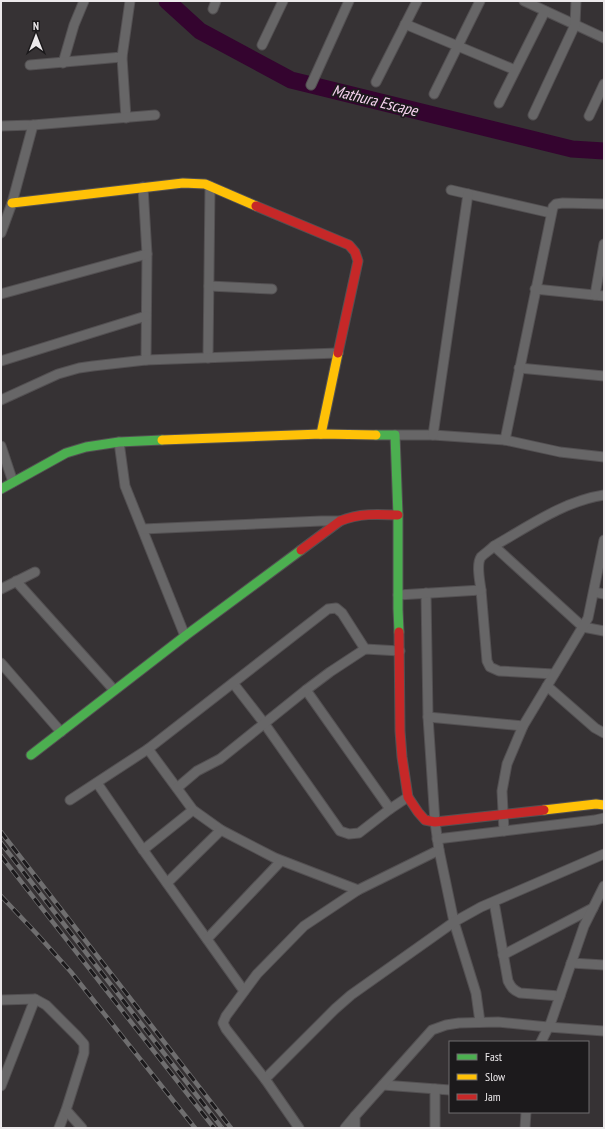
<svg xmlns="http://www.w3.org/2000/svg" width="605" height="1129" font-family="'PT Sans Narrow',sans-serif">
<rect width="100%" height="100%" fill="#363234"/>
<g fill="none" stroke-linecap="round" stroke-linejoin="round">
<path stroke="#34042f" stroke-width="17" d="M167,1L200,31L291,80L572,149L604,151"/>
<defs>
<g id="street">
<path d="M524,1L604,38"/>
<path d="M213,9L216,1"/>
<path d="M405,24L515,70"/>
<path d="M262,45L283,1"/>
<path d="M63,63L74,25L84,1"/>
<path d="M30,65L122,57"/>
<path d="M376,82L417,1"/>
<path d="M311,85L349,1"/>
<path d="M434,94L480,1"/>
<path d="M499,103L545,11"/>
<path d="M533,115L575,25L576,1"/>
<path d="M589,116L604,84"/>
<path d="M126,118L122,57L130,1"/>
<path d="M1,126L33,125L155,115"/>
<path d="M143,187L147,254L146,360"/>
<path d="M451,190L551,213"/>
<path d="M1,233L12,203L33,125"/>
<path d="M209,286L272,289"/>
<path d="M535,289L604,296"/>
<path d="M1,294L147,254"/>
<path d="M595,295L604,244"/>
<path d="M208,358L210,186"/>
<path d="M1,361L146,316"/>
<path d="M519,368L604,376"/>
<path d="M1,400L58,374L79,368L93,366L146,360L338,353"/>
<path d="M395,435H433L505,440L560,452L604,457"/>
<path d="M433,435L468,194"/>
<path d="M505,440L553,207L556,204L563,203L604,204"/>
<path d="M119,442L125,486L185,636"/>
<path d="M1,446L13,482"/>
<path d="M143,529L321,521H340"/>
<path d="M494,546C529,526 564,501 604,495"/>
<path d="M16,581L114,690"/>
<path d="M1,589L35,572"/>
<path d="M481,590L487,661L490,667L499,671L554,674"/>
<path d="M594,592L604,594"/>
<path d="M426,593L428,717L435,822L439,850L454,922L476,993L480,1022"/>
<path d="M398,595L481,590C480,582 476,564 481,557C485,553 490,550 494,546L583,627L604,631"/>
<path d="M1,663L61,732"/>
<path d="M233,683L264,723L340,831L349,834L359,833L390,809L408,797"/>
<path d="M547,686L595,728L604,733"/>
<path d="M306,690L390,809"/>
<path d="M428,717L523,726"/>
<path d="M148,749L193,810L221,830L275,858L358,890L439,850"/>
<path d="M97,783L141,847L244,991"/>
<path d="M177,788L197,771L220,759L306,690L330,672L365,649L400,651"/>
<path d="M70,800L148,749L328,609L336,608L342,613L365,649"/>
<path d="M504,831L502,791L507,764L523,726L588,618L604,540"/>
<path d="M437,839L595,820L604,818"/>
<path d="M143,850L193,810"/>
<path d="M167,883L221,830"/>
<path d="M494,902L508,981C511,987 513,990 520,993L560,996"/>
<path d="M207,939L281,861"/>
<path d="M503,955L593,908"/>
<path d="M571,963L604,965"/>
<path d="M1,1000L35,999L46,1005L77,1036L84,1044V1053L66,1110L59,1128"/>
<path d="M541,1042L551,1022L584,926L604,886"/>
<path d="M265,1079L335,1009L351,995L454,922L481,907L604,854"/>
<path d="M383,1085L450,1090"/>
<path d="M1,1086L35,999"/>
<path d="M66,1110L82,1128"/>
<path d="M299,1128L265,1079L226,1029L223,1023L226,1016L257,974L304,926L358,890"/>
<path d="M345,1128L355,1116"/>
<path d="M355,1128V1116L432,1030L446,1025L459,1023L498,1022L548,1027L604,1031"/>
<path d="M435,1128V1089"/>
<path d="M525,1128L526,1112"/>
</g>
<g id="fast">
<path d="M376,435H395L398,515V609L399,632"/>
<path d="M1,489L66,453L86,447L119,442L162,440"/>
<path d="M31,755L185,636L301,550"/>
</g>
<g id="slow">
<path d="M12,203L183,183L205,184L256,206"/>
<path d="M321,434L338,353"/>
<path d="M162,440L321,434L376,435"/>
<path d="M544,810L596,804L604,805"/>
</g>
<g id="jam">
<path d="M256,206L349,245L355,252L358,261L338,353"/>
<path d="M301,550L340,521C359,513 378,514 398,515"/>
<path d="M399,632L400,731L402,757L408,797L418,812L425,820L435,822L544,810"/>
</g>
</defs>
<use href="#street" stroke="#535052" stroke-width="11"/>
<use href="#fast" stroke="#535052" stroke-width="11"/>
<use href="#slow" stroke="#535052" stroke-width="11"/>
<use href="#jam" stroke="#535052" stroke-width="11"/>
<use href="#street" stroke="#676667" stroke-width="9"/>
<use href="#fast" stroke="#4caf50" stroke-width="9"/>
<use href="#slow" stroke="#ffc107" stroke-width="9"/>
<use href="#jam" stroke="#c62828" stroke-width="9"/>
<defs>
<g id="rail">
<path d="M1,832L231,1128"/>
<path d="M1,843L222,1128"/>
<path d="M1,856L214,1128"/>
<path d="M1,896L36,933L71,972L195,1128"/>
</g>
</defs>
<use href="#rail" stroke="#6f6e6f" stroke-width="4.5"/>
<use href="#rail" stroke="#1c1a1c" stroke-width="3" stroke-dasharray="9" stroke-linecap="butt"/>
</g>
<g text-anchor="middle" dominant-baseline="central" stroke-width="3.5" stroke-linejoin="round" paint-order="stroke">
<g font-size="16" font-style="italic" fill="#f8d4f1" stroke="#1c1a1c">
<text transform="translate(375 100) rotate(14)">Mathura Escape</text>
</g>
</g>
<rect width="605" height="1129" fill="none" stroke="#ece9eb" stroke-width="4"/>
<rect x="449" y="1041" width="140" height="72" fill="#1c1a1c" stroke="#6f6d6f"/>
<rect x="457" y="1054" width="20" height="6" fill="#4caf50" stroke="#6f6d6f"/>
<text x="485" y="1061" font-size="12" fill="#ece9eb">Fast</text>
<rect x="457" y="1074" width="20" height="6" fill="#ffc107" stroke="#6f6d6f"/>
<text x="485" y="1081" font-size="12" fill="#ece9eb">Slow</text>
<rect x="457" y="1094" width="20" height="6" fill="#c62828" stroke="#6f6d6f"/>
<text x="485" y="1101" font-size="12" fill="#ece9eb">Jam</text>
<g transform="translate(36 36)" stroke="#1c1a1c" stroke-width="3" paint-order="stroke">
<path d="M0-3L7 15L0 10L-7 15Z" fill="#ece9eb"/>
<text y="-6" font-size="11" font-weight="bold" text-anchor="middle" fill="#ece9eb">N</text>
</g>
</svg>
